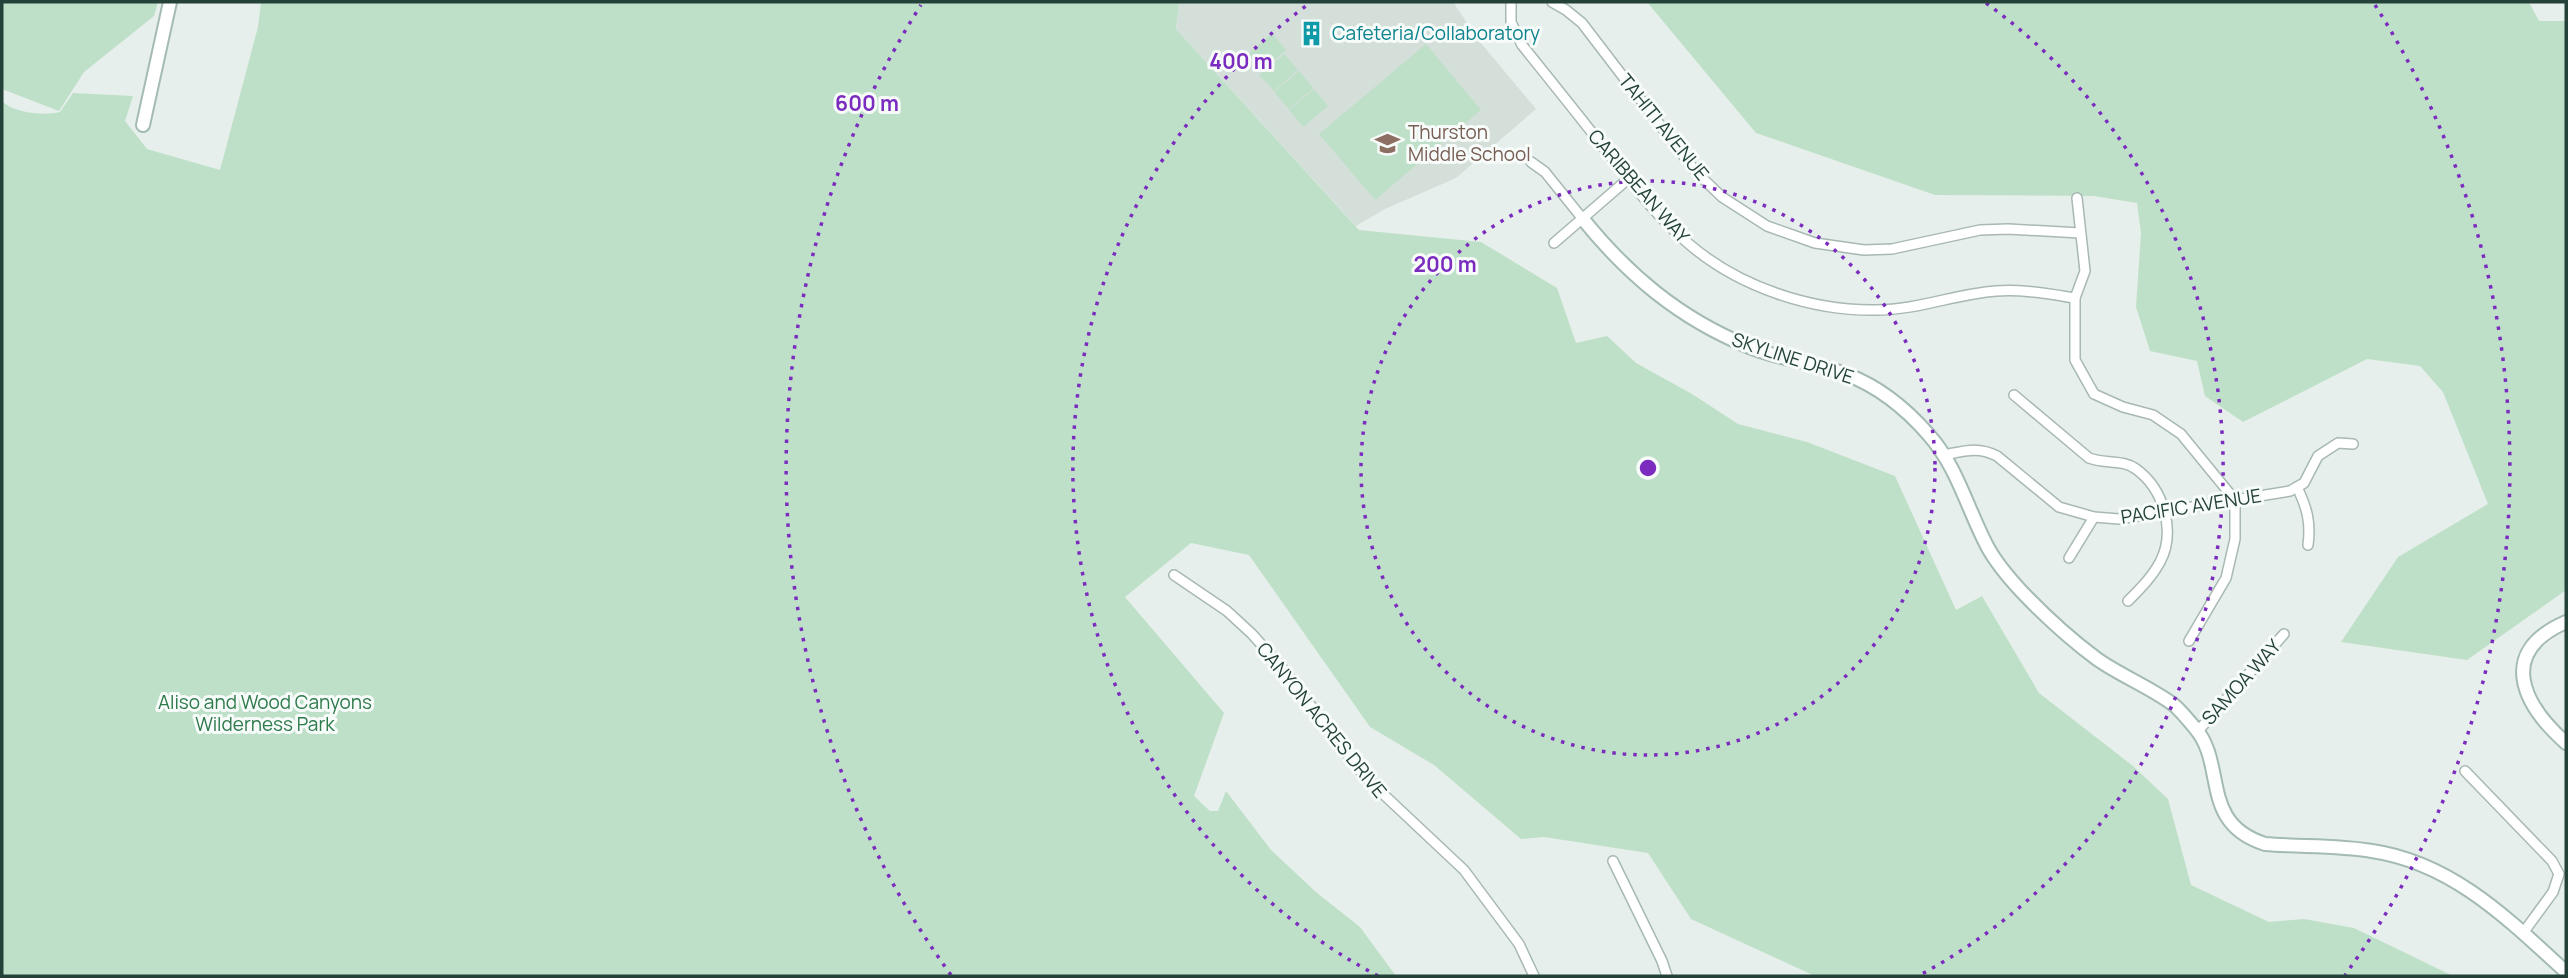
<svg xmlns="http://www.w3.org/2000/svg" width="2568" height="978" font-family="Manrope,sans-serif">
<rect width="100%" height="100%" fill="#e6efeb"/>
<path fill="#d4dfda" d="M1179,2H1453L1480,42L1536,109L1456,178L1385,209L1356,226L1176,29Z"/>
<g fill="#bfe0c8">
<path d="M2,2H158L154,16L84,72L59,111L2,89Z"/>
<path d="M261,2H1179L1176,29L1359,230L1481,242L1557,288L1576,343L1607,336L1636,363L1692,394L1738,424L1807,442L1895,476L1956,610L1982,596L2039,693L2133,766L2168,799L2191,885L2269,922L2304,919L2354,928L2453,976H1815L1691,919L1648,853L1544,837L1521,839L1434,765L1370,727L1249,555L1191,543L1125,597L1224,713L1194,796L1210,811H1218L1226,791L1271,850L1317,893L1360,927L1396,976H2V101C13,113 45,116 60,112L73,93L133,96L125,121L147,149L220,170L258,27Z"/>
<path d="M1647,2H2529L2539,21H2566V590L2467,660L2341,642L2398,557L2488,504L2443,392L2420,366L2367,359L2243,422L2205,396L2197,361L2150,351L2136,307L2141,233L2137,203L2094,196L1935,195L1756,133Z"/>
<path d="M1272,33L1286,50L1262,71L1248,54Z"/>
<path d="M1426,44L1481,110L1375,200L1319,134Z"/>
<path d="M1284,54L1298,70L1274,91L1259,75Z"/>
<path d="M1299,71L1313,88L1289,109L1274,92Z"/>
<path d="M1314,89L1328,106L1303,127L1289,110Z"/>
</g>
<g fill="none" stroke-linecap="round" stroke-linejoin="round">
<defs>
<g id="street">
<path d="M1511,2V22L1522,45C1551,81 1580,117 1608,153C1633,185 1658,218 1689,244C1739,287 1811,311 1876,310C1918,310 1955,294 1996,291C2023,289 2049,294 2075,298"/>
<path d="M1552,2L1566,10L1582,23L1696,172L1722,197L1767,226L1815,243L1864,250L1892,249L1980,230L2008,229L2080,233"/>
<path d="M1531,162L1545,172L1582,218"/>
<path d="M2077,198L2085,271L2075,298V360L2094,394L2123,407L2153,415L2181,434L2235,500V539L2226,578L2189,641"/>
<path d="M1554,243L1628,179"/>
<path d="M2014,395L2089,458C2104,464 2122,459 2136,469C2164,489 2176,532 2160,562C2152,577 2140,589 2128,601"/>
<path d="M1944,455C1964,451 1978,446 1997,456L2059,507L2094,517L2119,519L2290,491L2304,483L2318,456L2338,443L2353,444"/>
<path d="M2297,487C2307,508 2311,522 2308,545"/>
<path d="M2069,558L2094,517"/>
<path d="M1174,575L1227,611L1252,634L1283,669L1365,777L1464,870L1519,944L1534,976"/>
<path d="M2198,731L2284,634"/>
<path d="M2465,771L2552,861L2559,874L2553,892L2523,933"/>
<path d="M1613,861L1662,961L1667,976"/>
</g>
<g id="secondary">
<path d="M143,125L170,2"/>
<path d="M1582,218C1628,275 1679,318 1747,346C1779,360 1816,362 1848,375C1879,387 1907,410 1928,434C1957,466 1967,508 1987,546C1996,563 2009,578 2022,592C2045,616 2070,639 2097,659C2121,676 2150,687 2174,705C2181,711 2189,721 2195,728C2227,765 2199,823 2265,844C2300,847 2337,845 2372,851C2453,863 2509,920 2566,972"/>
<path d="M2566,622C2497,652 2522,704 2566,743"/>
</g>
</defs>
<use href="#street" stroke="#a8b8b2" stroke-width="12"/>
<use href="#secondary" stroke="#a4bbb3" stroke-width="16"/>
<use href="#street" stroke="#fff" stroke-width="9"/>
<use href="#secondary" stroke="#fff" stroke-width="12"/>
</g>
<g fill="none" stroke="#7b2cbf" stroke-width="3.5" stroke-dasharray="3.5 7">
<circle cx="1648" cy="468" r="287"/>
<path d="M1378 976A575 575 0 0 1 1310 3M1986 3A575 575 0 0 1 1918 976"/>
<path d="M951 975A862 862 0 0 1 921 5M2375 5A862 862 0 0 1 2345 975"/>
</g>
<defs>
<symbol id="building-bare" viewBox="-9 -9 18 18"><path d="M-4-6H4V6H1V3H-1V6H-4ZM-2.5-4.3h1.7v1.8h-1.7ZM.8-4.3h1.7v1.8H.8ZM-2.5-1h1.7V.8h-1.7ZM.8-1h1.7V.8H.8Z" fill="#0f9aa8" stroke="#f7fbf9" stroke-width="2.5" paint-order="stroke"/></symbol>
<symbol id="school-bare" viewBox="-9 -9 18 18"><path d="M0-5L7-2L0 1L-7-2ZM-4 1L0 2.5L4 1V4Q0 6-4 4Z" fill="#8d6e63" stroke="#f7fbf9" stroke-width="2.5" paint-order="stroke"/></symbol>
</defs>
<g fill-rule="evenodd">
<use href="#building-bare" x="1294" y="16" width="35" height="35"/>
<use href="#school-bare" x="1370" y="126" width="35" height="35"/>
</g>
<g text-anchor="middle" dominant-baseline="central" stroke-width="6" stroke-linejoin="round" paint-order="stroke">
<g font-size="19" fill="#0d838f" stroke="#f7fbf9" text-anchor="start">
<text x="1332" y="33">Cafeteria/Collaboratory</text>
</g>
<g font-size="19" fill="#24423a" stroke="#f7fbf9">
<text transform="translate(1664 127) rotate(51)">TAHITI AVENUE</text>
<text transform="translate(1639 186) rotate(49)">CARIBBEAN WAY</text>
<text transform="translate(1793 358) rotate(18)">SKYLINE DRIVE</text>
<text transform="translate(2191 506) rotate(-9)">PACIFIC AVENUE</text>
<text transform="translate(2241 682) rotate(-48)">SAMOA WAY</text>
<text transform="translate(1322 720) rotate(51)">CANYON ACRES DRIVE</text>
</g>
<g font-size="19" fill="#785e54" stroke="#f7fbf9" text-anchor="start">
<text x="1408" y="132">Thurston<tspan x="1408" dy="22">Middle School</tspan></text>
</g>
<g font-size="19" fill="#2d7a4b" stroke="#f7fbf9">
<text x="265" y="702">Aliso and Wood Canyons<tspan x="265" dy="22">Wilderness Park</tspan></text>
</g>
</g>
<circle cx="1648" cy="468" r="10" fill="#7b2cbf" stroke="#f7fbf9" stroke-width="3.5"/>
<g font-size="21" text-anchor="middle" font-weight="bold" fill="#7b2cbf" stroke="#f7fbf9" stroke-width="6" stroke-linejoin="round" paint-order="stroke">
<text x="1241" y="69">400 m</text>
<text x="867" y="111">600 m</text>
<text x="1445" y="272">200 m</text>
</g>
<rect width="2568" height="978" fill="none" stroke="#24423a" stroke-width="7"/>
</svg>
